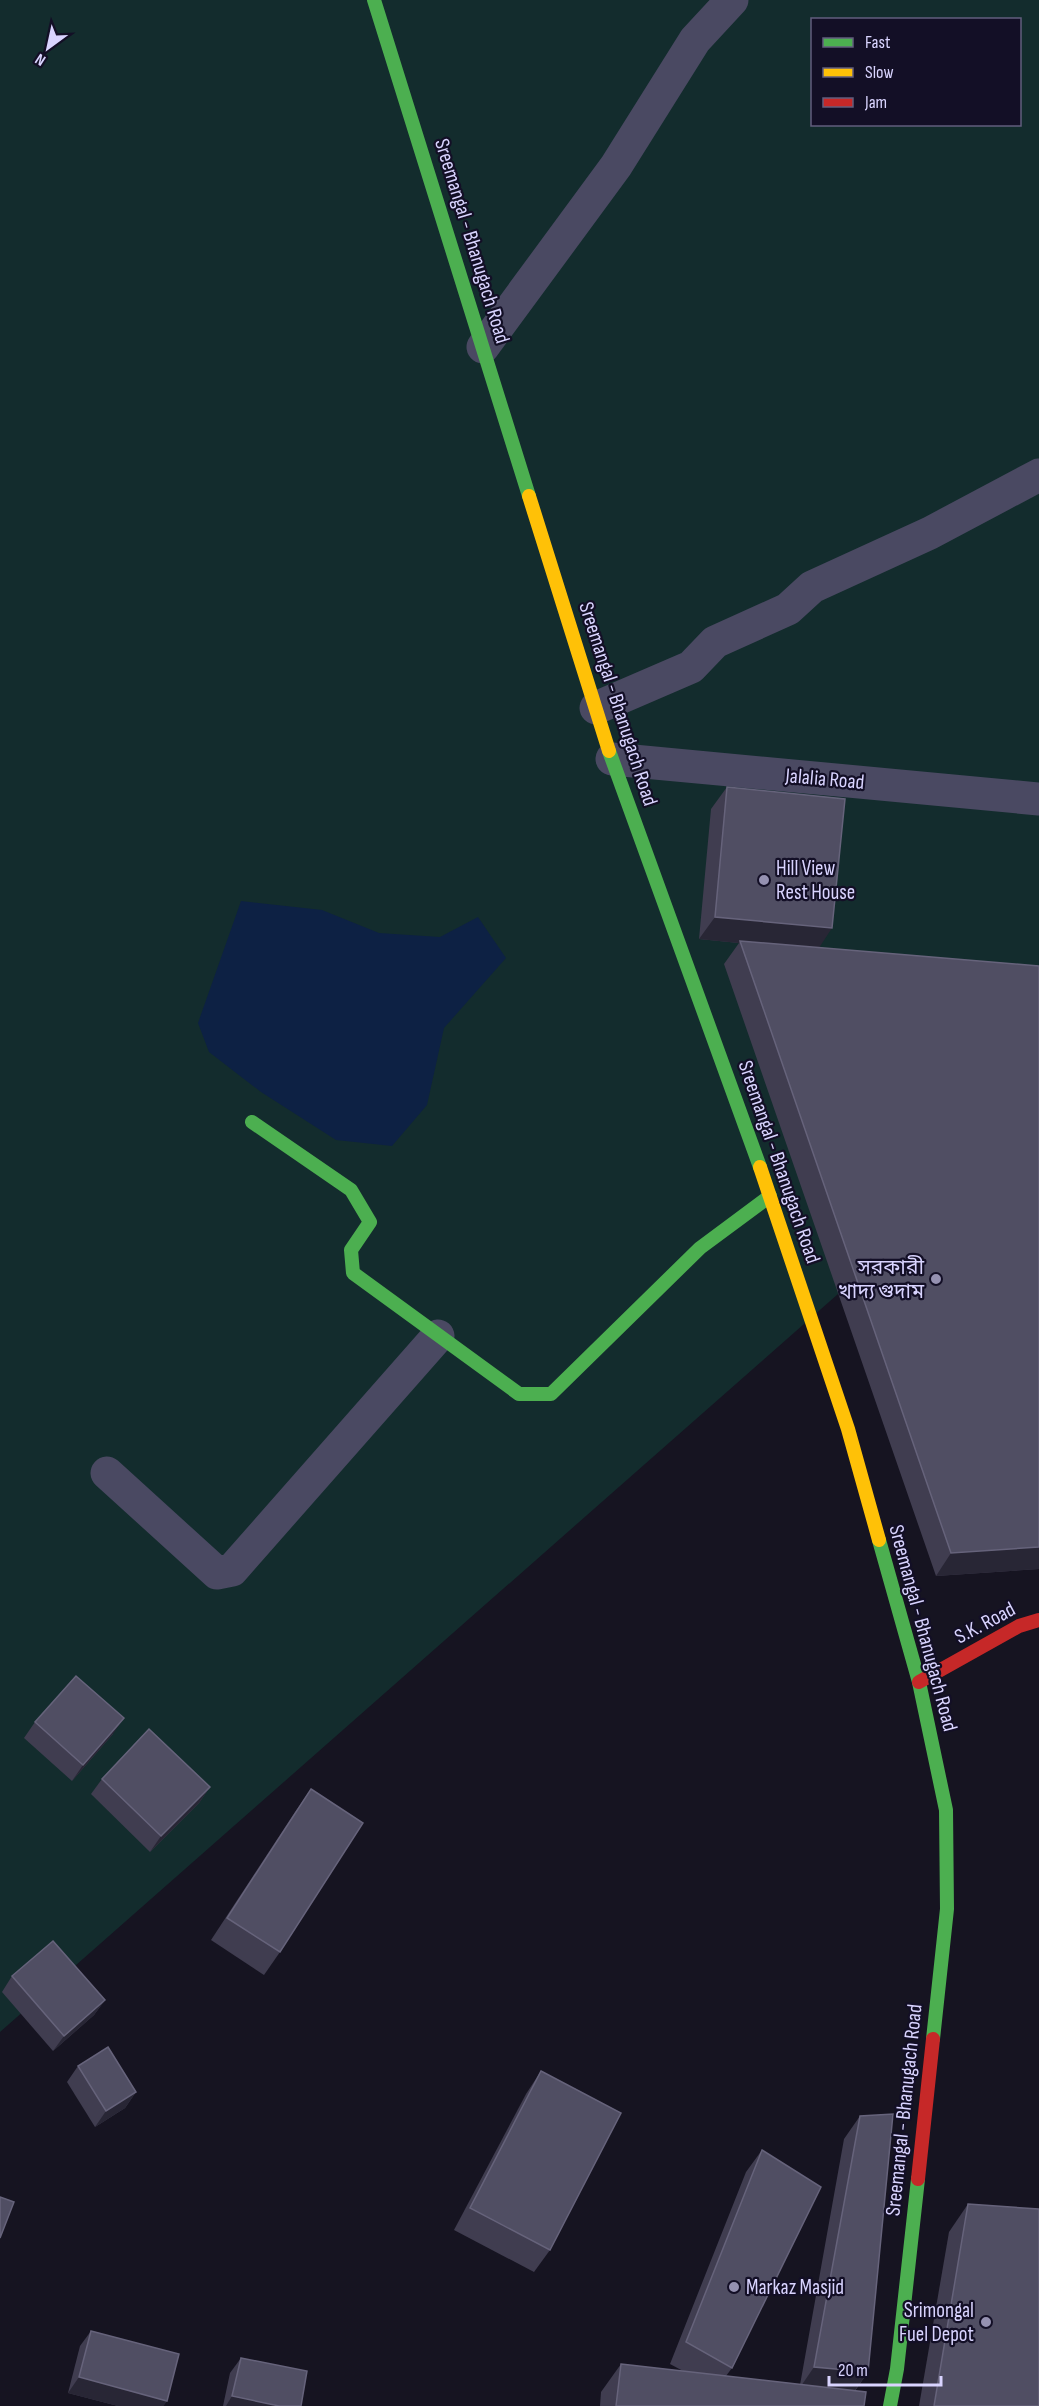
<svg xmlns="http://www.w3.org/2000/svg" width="1039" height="2406" font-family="'Sofia Sans Condensed','Noto Sans Bengali',sans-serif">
<rect width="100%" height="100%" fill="#161421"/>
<path fill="#132c2d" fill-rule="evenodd" d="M0,0H1039V1117L0,2032ZM812,20H1020V124H812Z"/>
<path fill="#0d2144" d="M241,901L322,910L379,933L440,937L478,917L506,958L444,1028L427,1105L392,1146L336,1140L261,1092L209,1052L198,1023Z"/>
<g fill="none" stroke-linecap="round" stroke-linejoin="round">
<g stroke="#4a4962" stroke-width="33">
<path d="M483,347L616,166L695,40L732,0"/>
<path d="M596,708L691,667L715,642L788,609L812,587L930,533L1039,475"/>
<path d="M612,759L1039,799"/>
<path d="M107,1473L217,1573L232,1570L438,1336"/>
</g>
<g stroke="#4caf50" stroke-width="14">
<path d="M374,0L529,496"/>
<path d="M609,751L760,1167"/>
<path d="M252,1122L351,1190L370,1222L351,1250L353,1273L519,1394H551L700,1248L770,1196"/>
<path d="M879,1540L919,1682L946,1810L947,1909L933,2039"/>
<path d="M890,2406L897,2369L918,2179"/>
</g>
<g stroke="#ffc107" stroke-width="14">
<path d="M529,496L609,751"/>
<path d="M760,1167L848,1429L879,1540"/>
</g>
<g stroke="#c62828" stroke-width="14">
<path d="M919,1682L1019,1626L1039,1620"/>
<path d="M918,2179L933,2039"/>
</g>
</g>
<g fill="#403d50">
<path d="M727,787L819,948L1039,1569L936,1576L724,964L739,943L699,939L711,809Z"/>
<path d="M35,1722L113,1734L72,1781L24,1738Z"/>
<path d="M102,1779L210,1787L199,1803L150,1852L91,1794Z"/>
<path d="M311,1789L280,1952L264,1975L211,1940L295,1812Z"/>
<path d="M12,1976L105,2000L94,2015L53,2051L2,1992Z"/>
<path d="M78,2066L136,2092L125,2108L95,2127L67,2082Z"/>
<path d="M541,2071L550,2250L534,2272L454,2230L526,2094Z"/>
<path d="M860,2116L868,2372L855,2391L864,2406H600L601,2392L621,2364L683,2371L670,2364L746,2172L762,2150L732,2368L726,2376L800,2385L844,2139Z"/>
<path d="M968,2204L1039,2406H919L949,2232Z"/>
<path d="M91,2331L167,2401L163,2406H118L68,2393L80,2346Z"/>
<path d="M241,2358L301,2406H223L230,2373Z"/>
</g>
<g fill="#282635">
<path d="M715,917L832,928L817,951L740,941L739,943L699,939Z"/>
<path d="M1039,1547V1569L936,1576L951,1553Z"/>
<path d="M124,1718L113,1734L72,1781L83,1765Z"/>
<path d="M210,1787L199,1803L150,1852L161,1836Z"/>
<path d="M105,2000L94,2015L53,2051L64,2036Z"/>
<path d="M136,2092L125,2108L95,2127L106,2111Z"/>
<path d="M814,2367L868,2372L852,2394L799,2389Z"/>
<path d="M79,2377L167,2401L163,2406H118L68,2393Z"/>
<path d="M232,2396L279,2406H226Z"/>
</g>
<g fill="#504e63" stroke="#66637b" stroke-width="1.5">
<path d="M727,787L845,799L832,928L715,917Z"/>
<path d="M740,941L1039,966V1547L951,1553Z"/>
<path d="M76,1676L124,1718L83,1765L35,1722Z"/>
<path d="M149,1729L210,1787L161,1836L102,1779Z"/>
<path d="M311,1789L363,1823L280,1952L227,1918Z"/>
<path d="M53,1941L105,2000L64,2036L12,1976Z"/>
<path d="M108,2047L136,2092L106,2111L78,2066Z"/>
<path d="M541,2071L621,2113L550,2250L470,2208Z"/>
<path d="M893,2114L868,2372L814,2367L860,2116Z"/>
<path d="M762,2150L821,2187L732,2368L686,2342Z"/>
<path d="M0,2197L14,2202L0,2238Z"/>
<path d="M968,2204L1039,2209V2406H934Z"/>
<path d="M91,2331L179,2354L167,2401L79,2377Z"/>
<path d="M241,2358L307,2371L301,2406H279L232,2396Z"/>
<path d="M621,2364L866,2392L864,2406H616Z"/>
</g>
<g fill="#9591b1" stroke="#130f26" stroke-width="2">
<circle cx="764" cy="880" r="6"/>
<circle cx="936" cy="1279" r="6"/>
<circle cx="734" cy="2287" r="6"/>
<circle cx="986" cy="2322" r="6"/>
</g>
<g text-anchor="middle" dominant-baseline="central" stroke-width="4.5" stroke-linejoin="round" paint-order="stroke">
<g font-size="21" fill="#d9d4ff" stroke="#130f26">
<text transform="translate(472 241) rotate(73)">Sreemangal - Bhanugach Road</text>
<text transform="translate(618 704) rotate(72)">Sreemangal - Bhanugach Road</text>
<text transform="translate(825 779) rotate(5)">Jalalia Road</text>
<text transform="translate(779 1162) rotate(71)">Sreemangal - Bhanugach Road</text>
<text transform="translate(985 1623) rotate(-28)">S.K. Road</text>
<text transform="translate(923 1628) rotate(75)">Sreemangal - Bhanugach Road</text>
<text transform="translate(904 2110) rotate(-84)">Sreemangal - Bhanugach Road</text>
</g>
<g font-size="21" fill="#d9d4ff" stroke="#130f26" text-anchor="start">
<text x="776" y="868">Hill View<tspan x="776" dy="24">Rest House</tspan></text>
<text x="924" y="1267" text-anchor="end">সরকারী<tspan x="924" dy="24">খাদ্য গুদাম</tspan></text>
<text x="746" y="2287">Markaz Masjid</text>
<text x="974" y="2310" text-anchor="end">Srimongal<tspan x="974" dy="24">Fuel Depot</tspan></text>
</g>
</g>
<rect x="811" y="18" width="210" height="108" fill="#130f26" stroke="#625e7d" stroke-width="1.5"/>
<rect x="823" y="38" width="30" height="9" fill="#4caf50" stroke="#625e7d" stroke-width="1.5"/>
<text x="865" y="48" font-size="18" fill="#d9d4ff">Fast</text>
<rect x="823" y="68" width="30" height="9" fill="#ffc107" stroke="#625e7d" stroke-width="1.5"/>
<text x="865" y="78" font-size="18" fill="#d9d4ff">Slow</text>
<rect x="823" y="98" width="30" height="9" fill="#c62828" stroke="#625e7d" stroke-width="1.5"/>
<text x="865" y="108" font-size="18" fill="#d9d4ff">Jam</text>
<g transform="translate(48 48) rotate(213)" stroke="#130f26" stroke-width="4.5" paint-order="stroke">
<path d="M0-4.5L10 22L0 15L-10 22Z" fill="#d9d4ff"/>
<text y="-9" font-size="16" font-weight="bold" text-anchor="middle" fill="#d9d4ff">N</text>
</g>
<path d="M829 2376v9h112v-9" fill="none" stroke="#d9d4ff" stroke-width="3"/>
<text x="838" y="2376" font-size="18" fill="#d9d4ff" stroke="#130f26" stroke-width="4.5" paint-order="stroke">20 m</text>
</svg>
